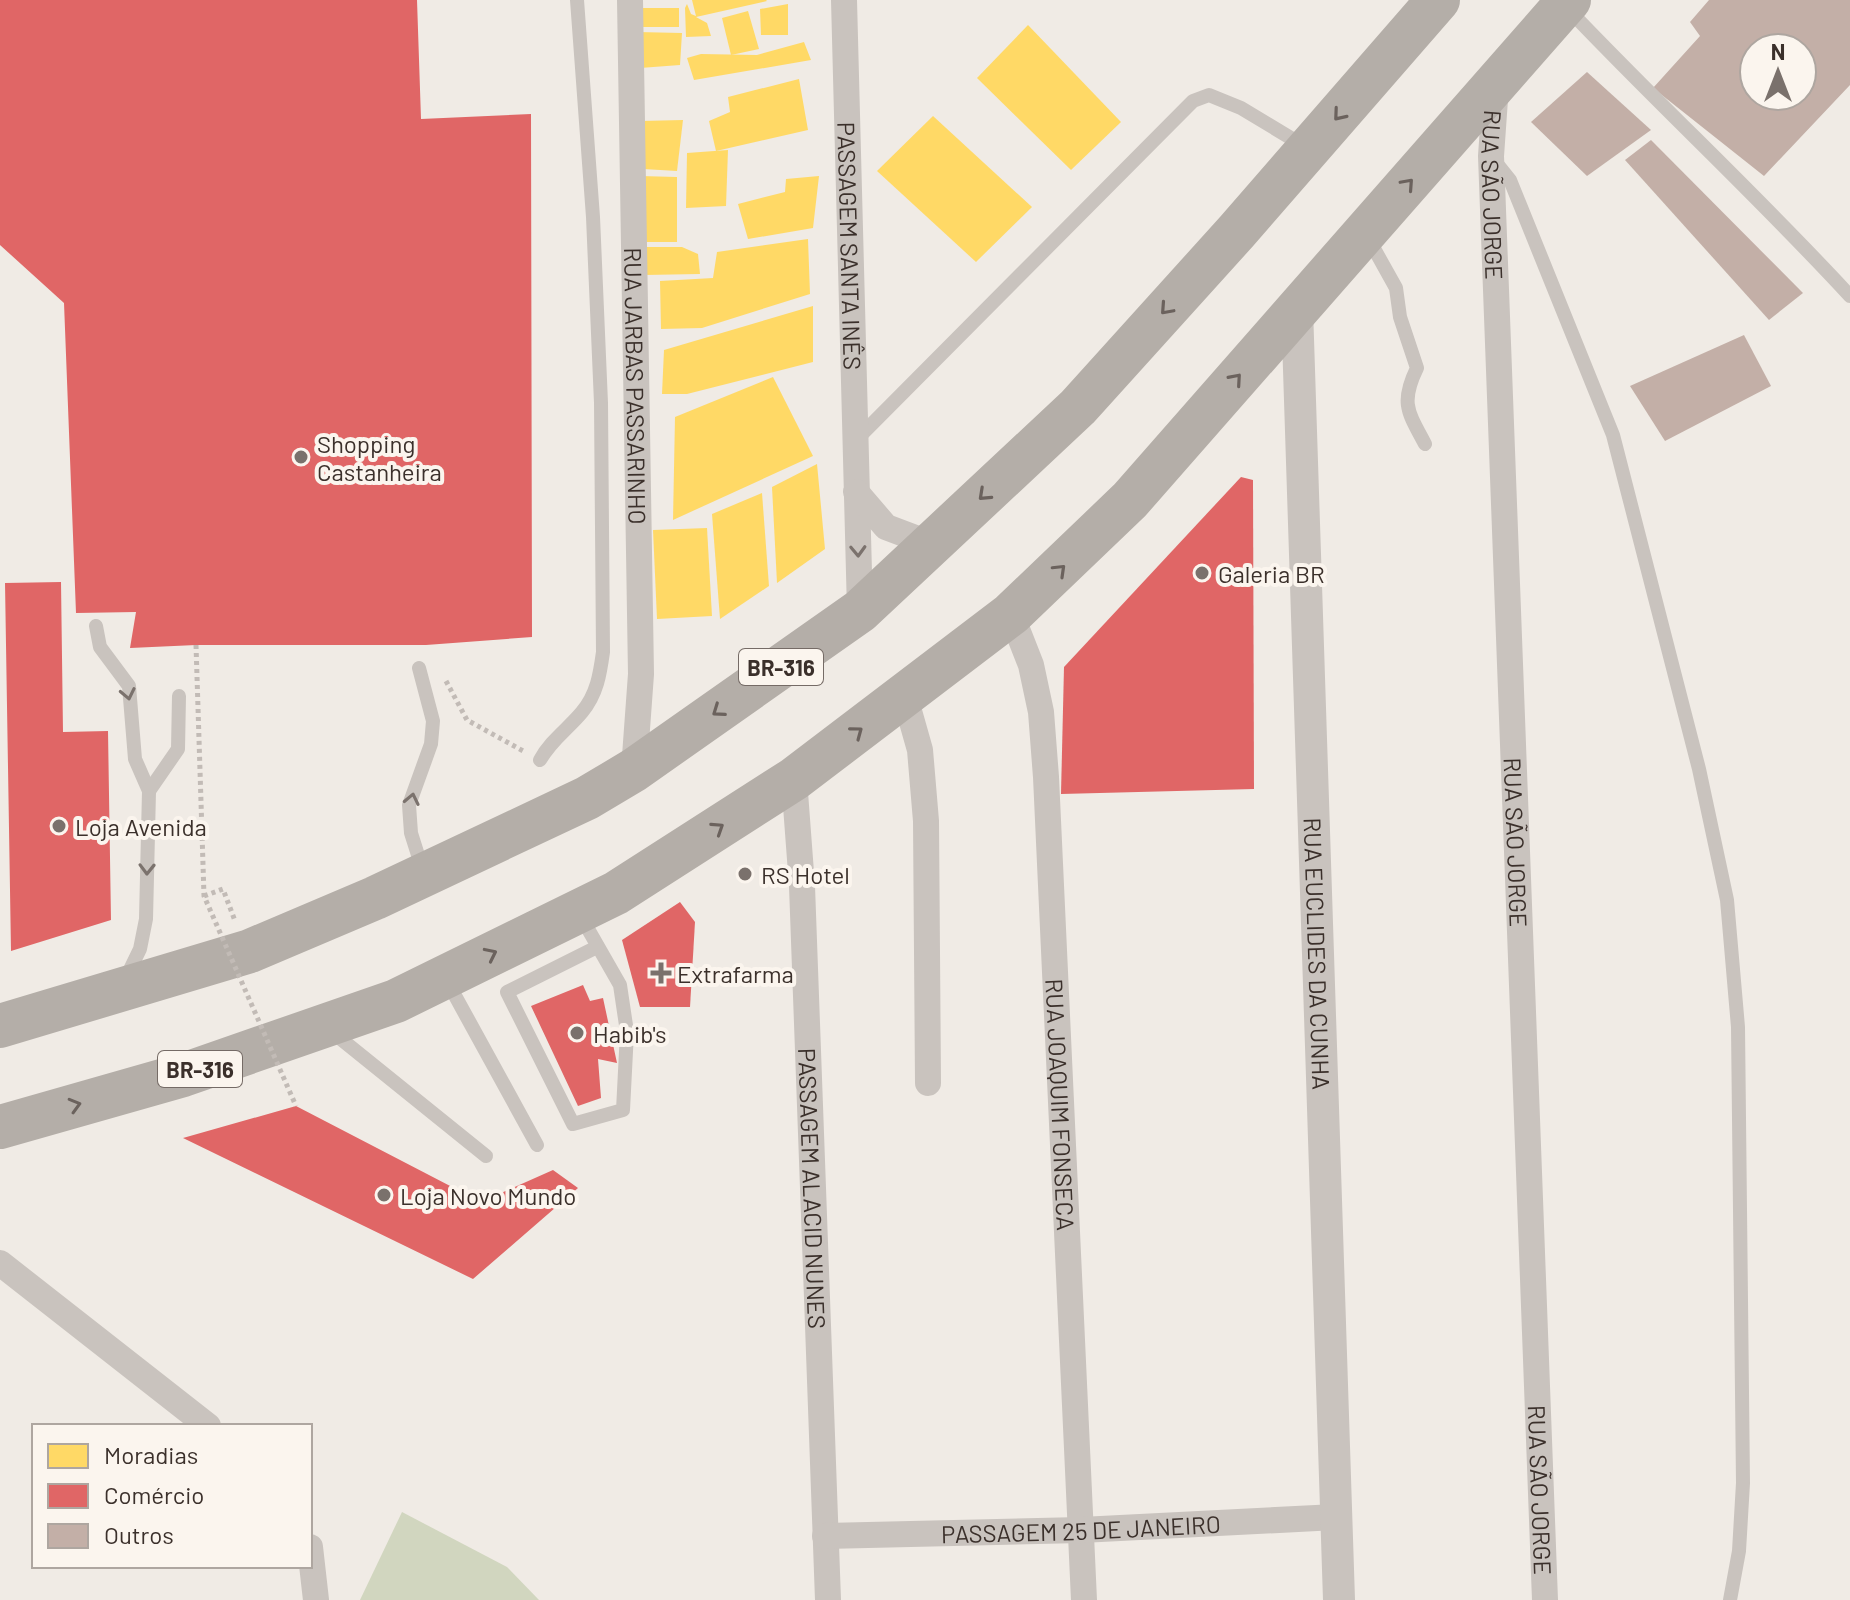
<svg xmlns="http://www.w3.org/2000/svg" width="1850" height="1600" font-family="Barlow,sans-serif">
<rect width="100%" height="100%" fill="#f0ebe5"/>
<path fill="#d1d6bf" d="M402,1512L507,1567L539,1600H360Z"/>
<g fill="#ffd966">
<path d="M692,0H766L767,1L696,17L707,23L711,36L686,37L685,8L687,4L691,14L696,16Z"/>
<path d="M788,4V35H761L760,9Z"/>
<rect x="640" y="8" width="39" height="19"/>
<path d="M748,11L759,49L731,55L722,18Z"/>
<path d="M1028,25L1121,122L1071,170L977,78Z"/>
<path d="M637,32L682,33L680,65L640,68Z"/>
<path d="M804,42L811,60L694,80L687,58L701,54L757,55Z"/>
<path d="M799,79L808,130L716,151L709,121L730,112L728,97Z"/>
<path d="M933,116L1032,207L976,262L877,171Z"/>
<path d="M683,120L677,171L643,169L641,121Z"/>
<path d="M728,150L726,206L686,208L687,153Z"/>
<path d="M640,176L677,177V242H641Z"/>
<path d="M819,176L813,228L748,239L738,204L785,192L786,179Z"/>
<path d="M808,239L810,294L702,328L661,329L660,281L713,278L717,252Z"/>
<path d="M644,247H682L698,254L700,274L644,275Z"/>
<path d="M813,306V362L687,394H662L664,350Z"/>
<path d="M773,377L813,456L673,520L675,417Z"/>
<path d="M817,464L825,549L777,583L772,487Z"/>
<path d="M762,493L769,586L720,619L712,514Z"/>
<path d="M707,528L712,616L657,619L653,530Z"/>
</g>
<g fill="#e06666">
<path d="M0,0H417L421,119L531,114L532,637L426,645H196L130,648L136,612L76,613L64,303L0,245Z"/>
<path d="M1241,477L1253,480L1254,789L1061,794L1064,667Z"/>
<path d="M61,582L63,732L108,731L111,920L11,951L5,583Z"/>
<path d="M680,902L695,922L690,1007H640L622,940Z"/>
<path d="M583,985L590,1001L603,998L617,1063L598,1059L601,1098L578,1106L531,1006Z"/>
<path d="M296,1106L481,1202L553,1170L578,1188L473,1279L183,1138Z"/>
</g>
<g fill="#c3afa7" fill-rule="evenodd">
<path d="M1709,0H1850V85L1764,176L1653,88L1700,36L1690,22ZM1754,48H1802V96H1754Z"/>
<path d="M1587,72L1651,130L1587,176L1531,122Z"/>
<path d="M1651,140L1803,293L1769,320L1625,160Z"/>
<path d="M1744,335L1771,386L1665,441L1630,386Z"/>
</g>
<g fill="none" stroke-linecap="round" stroke-linejoin="round">
<g stroke="#c2bbb6" stroke-width="5" stroke-dasharray="4 4" stroke-linecap="butt">
<path d="M446,681L467,720L525,752"/>
<path d="M204,896L223,889L235,921"/>
</g>
<g stroke="#c9c3be" stroke-width="14">
<path d="M1568,9C1660,106 1759,197 1850,296"/>
<path d="M1494,160L1510,180L1613,435L1699,769L1727,900L1738,1027L1743,1483L1739,1551L1730,1600"/>
<path d="M1367,236L1396,288L1400,317L1417,368C1400,403 1408,412 1425,444"/>
<path d="M856,440L1193,101L1209,95L1241,108L1304,146"/>
<path d="M96,626L100,647L129,686L135,759L149,791L146,919L140,949L125,980"/>
<path d="M419,668L433,721L431,744L409,805L411,833L423,871"/>
<path d="M540,760C551,740 568,729 582,712C597,694 600,674 603,652L601,403L593,217L577,0"/>
<path d="M149,791L178,749L179,696"/>
<path d="M580,915L620,985L627,1032L623,1110L573,1124L507,992L597,947"/>
<path d="M447,981L537,1145"/>
<path d="M331,1031L486,1156"/>
</g>
<g stroke="#c9c3be" stroke-width="26">
<path id="s1" d="M630,0L641,674L634,770"/>
<path id="s2" d="M844,0L860,611"/>
<path id="s3" d="M1496,85L1491,156L1545,1600"/>
<path d="M856,492L886,527L931,544"/>
<path id="s4" d="M1011,614L1031,665L1041,712L1046,777L1084,1600"/>
<path d="M905,697L920,750L926,821L928,1083"/>
<path id="s5" d="M794,779L802,886L828,1600"/>
<path d="M0,1263L208,1426"/>
<path id="s6" d="M825,1536L1081,1530L1336,1517"/>
<path d="M310,1547L316,1600"/>
</g>
<path stroke="#c9c3be" stroke-width="32" id="s7" d="M1297,308L1339,1600"/>
<g stroke="#b4aea8" stroke-width="44">
<path d="M0,1026L250,951L375,898L587,798L634,770L860,611L1078,407L1237,231L1438,0"/>
<path d="M0,1127L183,1075L396,1001L616,893L794,779L1011,614L1130,500L1569,0"/>
</g>
<path stroke="#c2bbb6" stroke-width="5" stroke-dasharray="4 4" stroke-linecap="butt" d="M196,645L204,896L296,1106"/>
</g>
<defs><path id="oneway-chevron" d="M-2-3.5L2.5 0L-2 3.5" fill="none" stroke-width="1.6" stroke-linecap="round" stroke-linejoin="round" transform="scale(2)"/></defs>
<g stroke="#6b625d">
<use href="#oneway-chevron" transform="translate(1339 115) rotate(130)"/>
<use href="#oneway-chevron" transform="translate(1408 184) rotate(-48)"/>
<use href="#oneway-chevron" transform="translate(1166 309) rotate(132)"/>
<use href="#oneway-chevron" transform="translate(1236 379) rotate(-49)"/>
<use href="#oneway-chevron" transform="translate(984 495) rotate(137)"/>
<use href="#oneway-chevron" transform="translate(1060 570) rotate(-44)"/>
<use href="#oneway-chevron" transform="translate(718 711) rotate(145)"/>
<use href="#oneway-chevron" transform="translate(857 732) rotate(-37)"/>
<use href="#oneway-chevron" transform="translate(718 828) rotate(-33)"/>
<use href="#oneway-chevron" transform="translate(491 954) rotate(-26)"/>
<use href="#oneway-chevron" transform="translate(75 1105) rotate(-16)"/>
</g>
<g stroke="#7b726d">
<use href="#oneway-chevron" transform="translate(858 551) rotate(88)"/>
<use href="#oneway-chevron" transform="translate(128 694) rotate(78)"/>
<use href="#oneway-chevron" transform="translate(412 799) rotate(-78)"/>
<use href="#oneway-chevron" transform="translate(147 869) rotate(91)"/>
</g>
<g fill="#7a716c" stroke="#fbf5ee" stroke-width="3">
<circle cx="301" cy="457" r="8"/>
<circle cx="1202" cy="573" r="8"/>
<circle cx="59" cy="826" r="8"/>
<circle cx="745" cy="874" r="8"/>
<path d="M657 961h8v8h8v8h-8v8h-8v-8h-8v-8h8z"/>
<circle cx="577" cy="1033" r="8"/>
<circle cx="384" cy="1195" r="8"/>
</g>
<g text-anchor="middle" dominant-baseline="central" stroke-width="8" stroke-linejoin="round" paint-order="stroke">
<g fill="#fbf5ee" stroke="#756b66" stroke-width="2">
<rect x="739" y="649" width="84" height="36" rx="6"/>
<rect x="158" y="1051" width="84" height="36" rx="6"/>
</g>
<g font-size="22" font-weight="bold" fill="#3b302b">
<text x="781" y="667">BR-316</text>
<text x="200" y="1069">BR-316</text>
</g>
<g font-size="24" fill="#3b302b" stroke="#fbf5ee">
<text stroke="none"><textPath href="#s3" startOffset="110">RUA SÃO JORGE</textPath></text>
<text stroke="none"><textPath href="#s2" startOffset="246">PASSAGEM SANTA INÊS</textPath></text>
<text stroke="none"><textPath href="#s1" startOffset="386">RUA JARBAS PASSARINHO</textPath></text>
<text stroke="none"><textPath href="#s3" startOffset="758">RUA SÃO JORGE</textPath></text>
<text stroke="none"><textPath href="#s7" startOffset="646">RUA EUCLIDES DA CUNHA</textPath></text>
<text stroke="none"><textPath href="#s4" startOffset="496">RUA JOAQUIM FONSECA</textPath></text>
<text stroke="none"><textPath href="#s5" startOffset="410">PASSAGEM ALACID NUNES</textPath></text>
<text stroke="none"><textPath href="#s3" startOffset="1406">RUA SÃO JORGE</textPath></text>
<text stroke="none"><textPath href="#s6" startOffset="256">PASSAGEM 25 DE JANEIRO</textPath></text>
</g>
<g font-size="24" fill="#3b302b" stroke="#fbf5ee" text-anchor="start">
<text x="317" y="443">Shopping<tspan x="317" dy="28">Castanheira</tspan></text>
<text x="1218" y="573">Galeria BR</text>
<text x="75" y="826">Loja Avenida</text>
<text x="761" y="874">RS Hotel</text>
<text x="677" y="973">Extrafarma</text>
<text x="593" y="1033">Habib's</text>
<text x="400" y="1195">Loja Novo Mundo</text>
</g>
</g>
<rect x="32" y="1424" width="280" height="144" fill="#fbf5ee" stroke="#aea6a0" stroke-width="2"/>
<rect x="48" y="1444" width="40" height="24" fill="#ffd966" stroke="#aea6a0" stroke-width="2"/>
<text x="104" y="1464" font-size="24" fill="#3b302b">Moradias</text>
<rect x="48" y="1484" width="40" height="24" fill="#e06666" stroke="#aea6a0" stroke-width="2"/>
<text x="104" y="1504" font-size="24" fill="#3b302b">Comércio</text>
<rect x="48" y="1524" width="40" height="24" fill="#c3afa7" stroke="#aea6a0" stroke-width="2"/>
<text x="104" y="1544" font-size="24" fill="#3b302b">Outros</text>
<g transform="translate(1778 72)"><circle r="38" fill="#fbf5ee" stroke="#aea6a0" stroke-width="2"/>
<path d="M0-6L14 30L0 20L-14 30Z" fill="#7a716c"/>
<text y="-12" font-size="22" font-weight="bold" text-anchor="middle" fill="#3b302b">N</text>
</g>
</svg>
